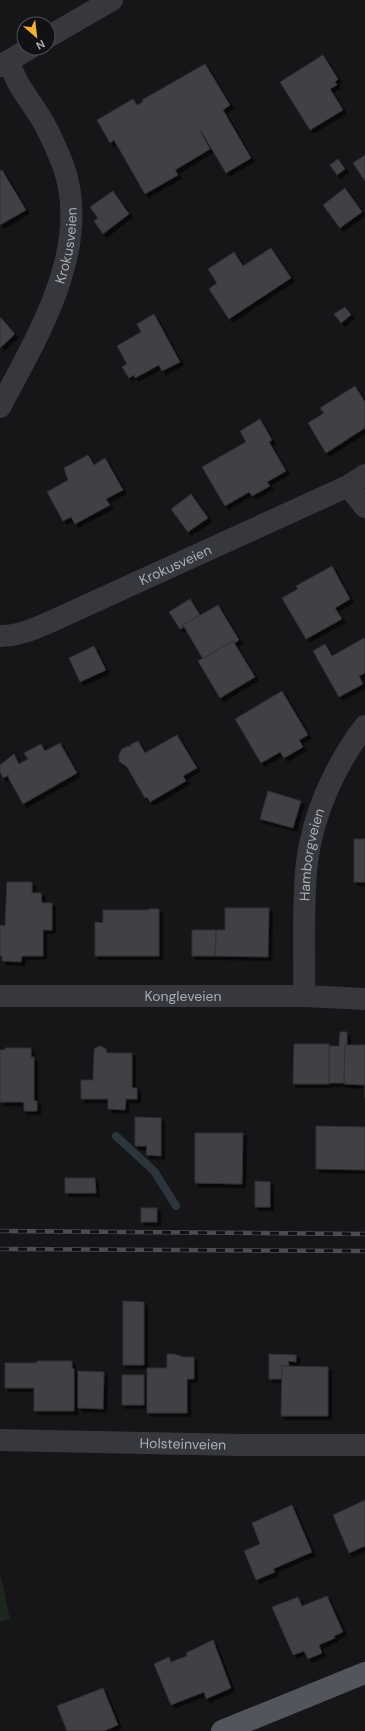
<svg xmlns="http://www.w3.org/2000/svg" width="365" height="1731" font-family="'DM Sans',sans-serif">
<defs>
<filter id="shadow"><feDropShadow dx="3.5" dy="3.5" stdDeviation="0" flood-color="#0009"/></filter>
</defs>
<rect width="100%" height="100%" fill="#161618"/>
<path fill="#1e261f" d="M0,1572L10,1619L0,1622Z"/>
<g fill="none" stroke-linecap="round" stroke-linejoin="round">
<path stroke="#2c353c" stroke-width="8" d="M116,1136L154,1171L176,1206"/>
</g>
<g fill="#404145" stroke="#303034" filter="url(#shadow)">
<path d="M323,55L338,79L335,82L337,85L330,89L343,110L310,130L280,82Z"/>
<path d="M205,64L230,105L223,110L251,158L226,173L201,131H200L210,149L175,170L178,175L145,194L114,140L110,143L97,120L133,99L137,105L143,102L142,100Z"/>
<path d="M365,155V181L353,163Z"/>
<path d="M338,159L345,169L337,175L330,165Z"/>
<path d="M2,170L26,210L0,225V171Z"/>
<path d="M345,188L362,212L340,228L323,205Z"/>
<path d="M113,191L129,214L103,234L94,221L98,218L90,207Z"/>
<path d="M271,248L291,278L229,319L209,289L217,283L208,269L234,252L243,266Z"/>
<path d="M345,307L351,315L341,323L334,314Z"/>
<path d="M154,314L180,362L162,371L159,365L135,378L134,375L129,378L122,367L127,364L117,346L141,332L137,324Z"/>
<path d="M0,317L15,334L0,348Z"/>
<path d="M355,386L365,402V428L326,453L308,423L324,413L320,408Z"/>
<path d="M260,419L272,440L269,442L286,471L267,482L270,486L252,496L249,492L225,506L202,467L246,442L240,431Z"/>
<path d="M88,455L94,465L105,458L123,490L106,499L110,505L75,524L71,517L63,521L47,492L68,480L64,468Z"/>
<path d="M191,494L208,518L188,532L171,509Z"/>
<path d="M332,566L350,599L335,608L342,619L306,639L282,598L298,589L296,586Z"/>
<path d="M190,599L200,615L183,625L184,627L180,629L169,612Z"/>
<path d="M218,605L239,640L235,643L233,641L203,659L183,625Z"/>
<path d="M364,638L365,640V673L359,676L363,684L339,697L313,651L325,644L332,656Z"/>
<path d="M233,641L255,677L220,698L198,661Z"/>
<path d="M94,646L106,670L80,682L69,658Z"/>
<path d="M282,691L308,735L299,740L303,747L284,758L280,752L261,763L235,719Z"/>
<path d="M177,735L197,768L183,776L186,781L150,802L147,797L145,798L127,767L119,761V755L122,749L128,746L131,747L130,745L138,741L145,753Z"/>
<path d="M60,743L77,773L23,804L8,777L9,775L3,778L0,772V765L14,754L19,764L28,759L24,753L41,744L45,751Z"/>
<path d="M268,791L301,801L293,828L260,819Z"/>
<rect x="354" y="839" width="11" height="43"/>
<path d="M7,882H32V893H41L42,903H52V930H43V956H22L21,962L2,961V956H0V925L5,926Z"/>
<path d="M225,908H269L268,957L215,956L216,930H225Z"/>
<path d="M149,909H159V956H95V922L103,923V910H149Z"/>
<path d="M192,930H216L215,956H192Z"/>
<path d="M340,1032H347V1045H345L344,1083H329V1046H339Z"/>
<path d="M294,1044H329V1084H293Z"/>
<path d="M345,1045H365V1098V1085L344,1084Z"/>
<path d="M100,1046L106,1049L107,1053H132V1088H137V1099H126L125,1110L108,1109V1099H81V1080H93L94,1053L95,1048Z"/>
<path d="M5,1048H31V1057H34V1101H37V1111H24V1102H0V1050H5Z"/>
<path d="M135,1117L161,1118V1156L146,1155L147,1146H135Z"/>
<path d="M316,1126L365,1127V1170L316,1169Z"/>
<path d="M195,1133H243L242,1184L195,1183Z"/>
<path d="M65,1178H95L96,1193H65Z"/>
<path d="M255,1181L270,1182V1207H255Z"/>
<rect x="141" y="1208" width="16" height="14"/>
<path d="M123,1301L144,1302V1365H123Z"/>
<path d="M167,1354H174L183,1357H194V1379H187V1413H147V1368H167Z"/>
<path d="M269,1354L296,1355V1362L288,1361L289,1366H282V1379H269Z"/>
<path d="M37,1361H72V1368L74,1369V1411H34V1388H5V1363H37Z"/>
<path d="M282,1366L328,1367V1416H281Z"/>
<path d="M78,1371L104,1372L103,1409L78,1408Z"/>
<rect x="122" y="1375" width="22" height="30"/>
<path d="M365,1500V1546L349,1553L333,1515Z"/>
<path d="M292,1505L312,1552L273,1569L275,1572L256,1580L244,1551L260,1544L252,1523Z"/>
<path d="M327,1596L343,1632L334,1636L335,1638L319,1645L322,1653L308,1659L304,1651L293,1655L272,1607L298,1597L302,1606Z"/>
<path d="M213,1640L231,1688L206,1699L204,1692L171,1705L154,1664L169,1657L171,1662L187,1656L186,1653Z"/>
<path d="M103,1688L118,1725L104,1731H67L57,1706Z"/>
</g>
<g fill="none" stroke-linecap="round" stroke-linejoin="round">
<g stroke="#37383d" stroke-width="22">
<path d="M48,37L112,0"/>
<path d="M0,66L30,48"/>
<path id="s1" d="M0,407C37,337 93,247 63,165C58,153 53,140 47,129C40,115 30,102 21,88C16,80 12,70 8,61"/>
<path d="M348,486L365,475"/>
<path id="s2" d="M0,636C18,636 34,629 50,622L348,486L365,507"/>
<path id="s3" d="M0,996H304L365,999"/>
<path id="s4" d="M304,996C305,952 302,906 307,862C313,814 335,765 365,726"/>
<path id="s5" d="M0,1440L240,1445H365"/>
</g>
<path stroke="#53555c" stroke-width="22" d="M222,1731L365,1673"/>
<defs>
<g id="rail">
<path d="M0,1231L365,1234"/>
<path d="M0,1249L365,1251"/>
</g>
</defs>
<use href="#rail" stroke="#4a4c52" stroke-width="4.5"/>
<use href="#rail" stroke="#111113" stroke-width="3" stroke-dasharray="9" stroke-linecap="butt"/>
</g>
<g text-anchor="middle" dominant-baseline="central" stroke-width="3" stroke-linejoin="round" paint-order="stroke">
<g font-size="14" fill="#a8adb8" stroke="#111113">
<text stroke="none"><textPath href="#s1" startOffset="176">Krokusveien</textPath></text>
<text stroke="none"><textPath href="#s2" startOffset="190">Krokusveien</textPath></text>
<text stroke="none"><textPath href="#s4" startOffset="142">Hamborgveien</textPath></text>
<text stroke="none"><textPath href="#s3" startOffset="183">Kongleveien</textPath></text>
<text stroke="none"><textPath href="#s5" startOffset="183">Holsteinveien</textPath></text>
</g>
</g>
<g transform="translate(36 36) rotate(152)"><circle r="19" fill="#111113" stroke="#4d4f55"/>
<path d="M0-3L7 15L0 10L-7 15Z" fill="#f2b134"/>
<text y="-6" font-size="11" font-weight="bold" text-anchor="middle" fill="#a8adb8">N</text>
</g>
</svg>
